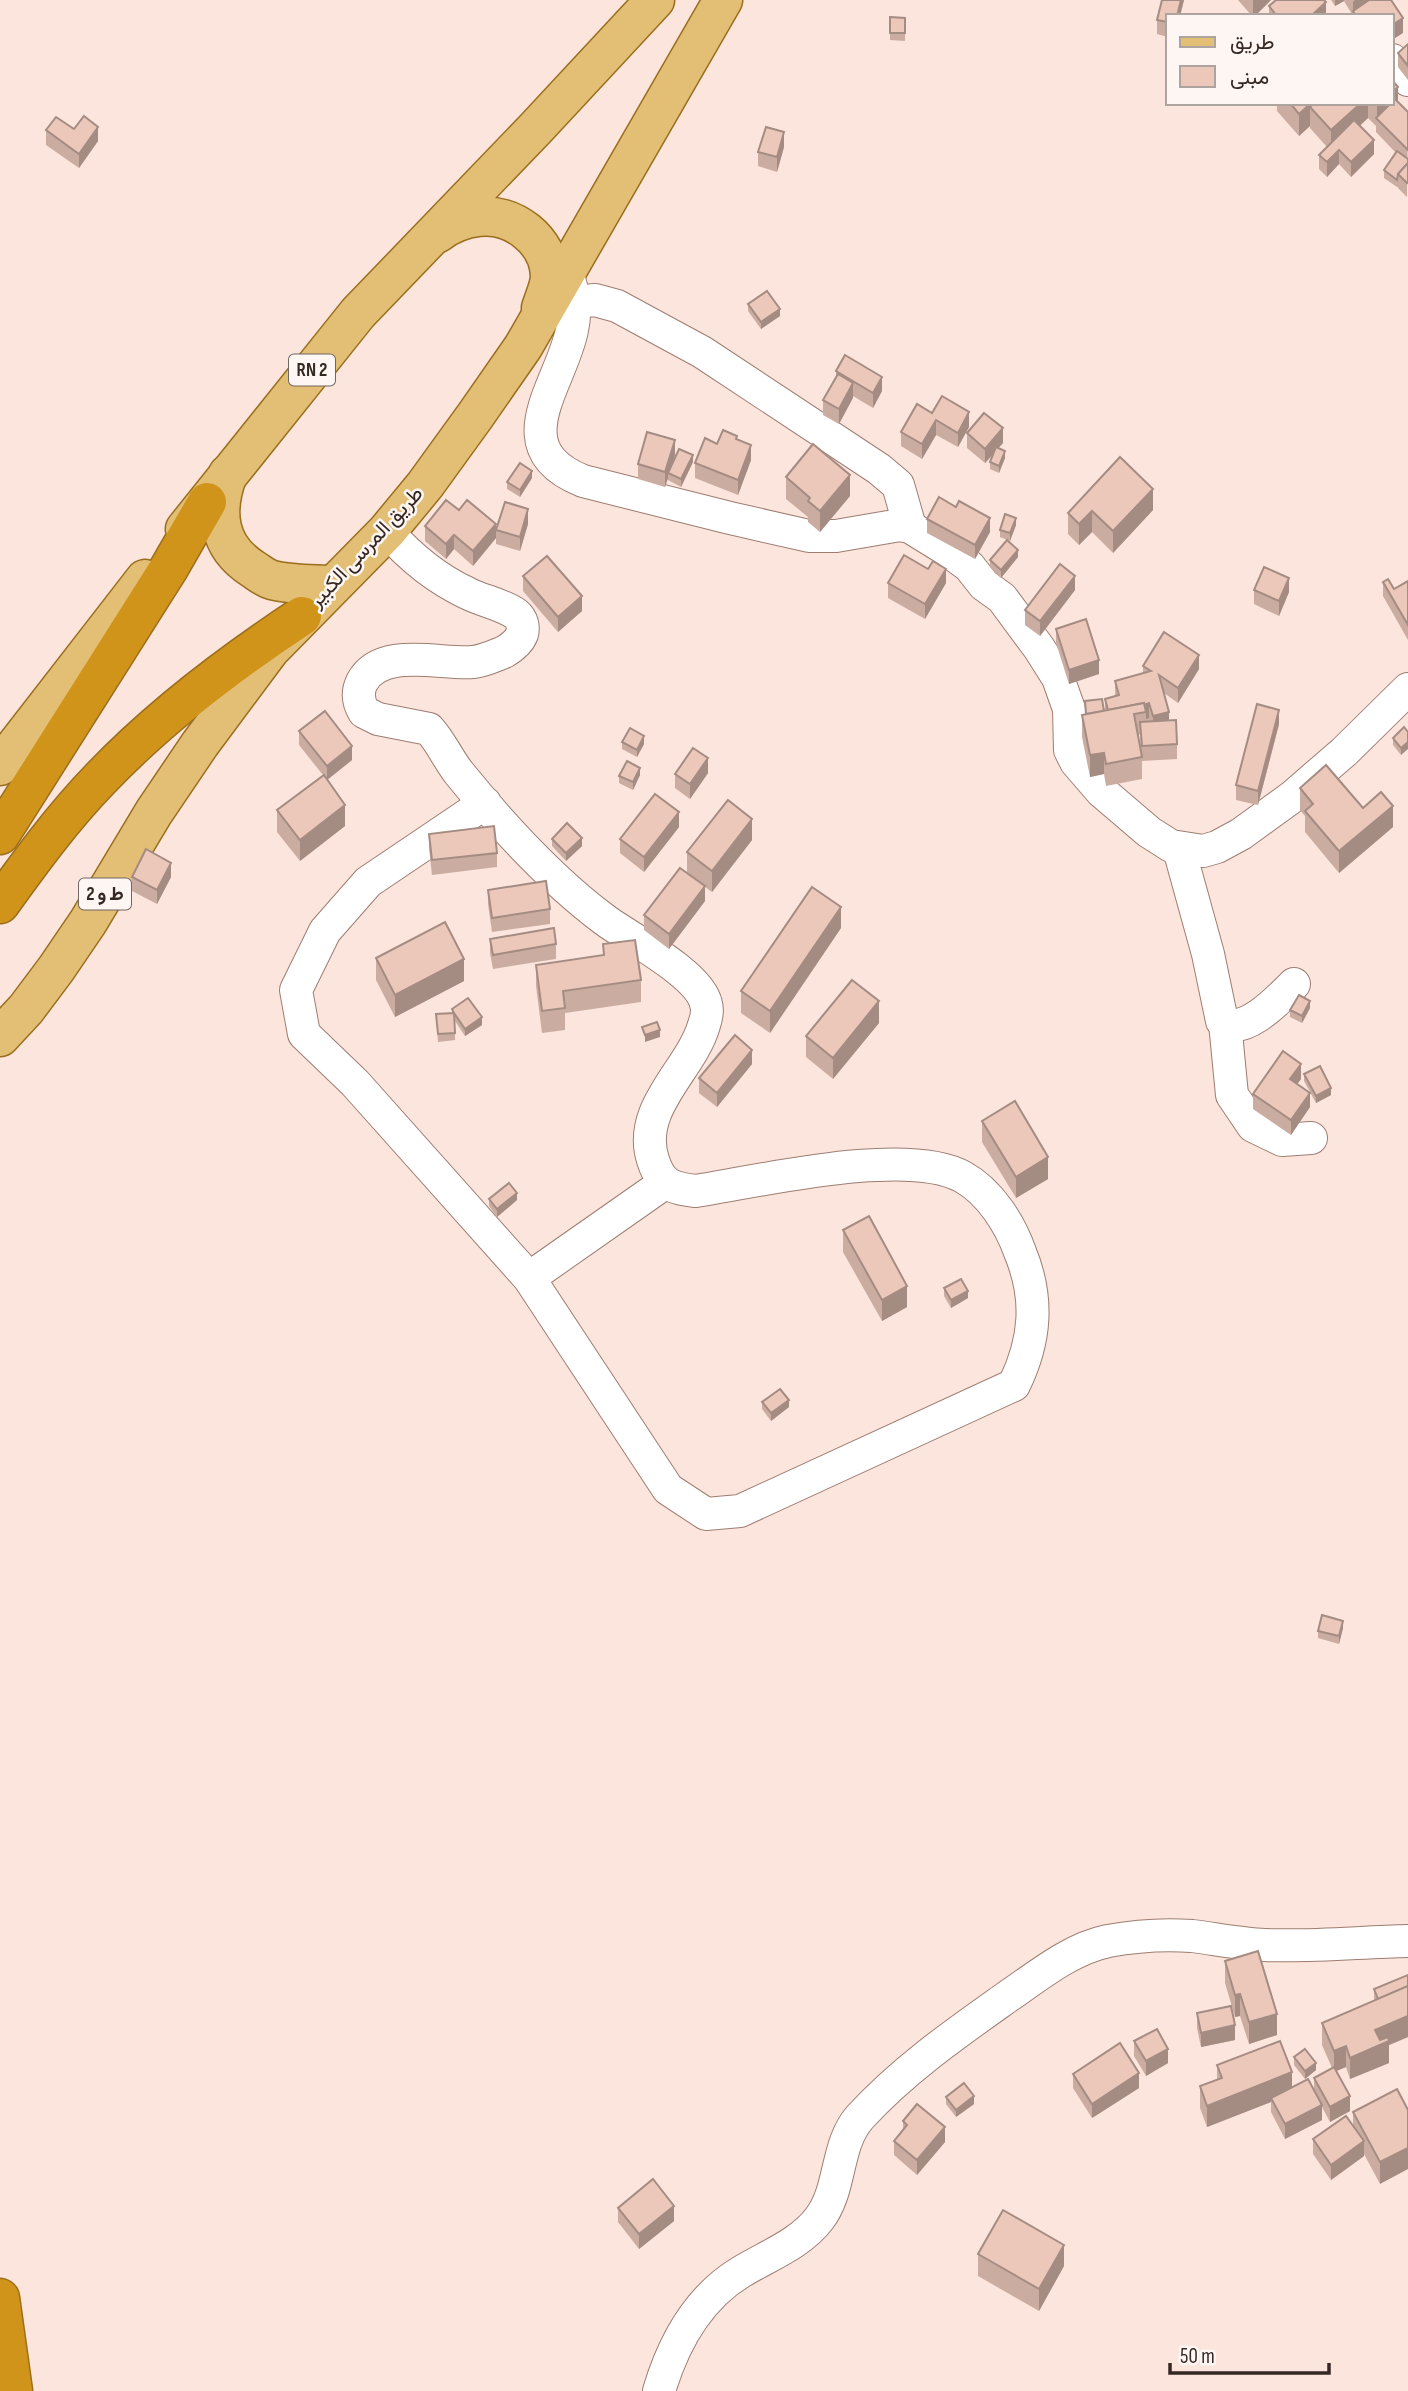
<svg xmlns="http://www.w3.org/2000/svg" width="1408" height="2391" font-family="'Sofia Sans Condensed',Vazirmatn,sans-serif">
<rect width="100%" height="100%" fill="#fbe5dd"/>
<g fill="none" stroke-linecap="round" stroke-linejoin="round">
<defs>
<g id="minor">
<path d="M1392,60L1408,80"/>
<path d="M567,271C573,292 577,309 572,330C561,385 501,448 583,481L730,518L809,536H836L900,525L910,527L944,548L969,566L984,585L1002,598L1039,648L1058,678L1069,709L1070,750L1076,762L1101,791L1149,832L1171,846L1203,851L1217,847L1241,834L1292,797L1344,752L1408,689"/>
<path d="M575,302L595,300L617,306L702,352L879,469L898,485L910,527"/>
<path d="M387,531C410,557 435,578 467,593C482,601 502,604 516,614C522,619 524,627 522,634C519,642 511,648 504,652C494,656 484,661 473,662C442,665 381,646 362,682C357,692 358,702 364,712L378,719L429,729C441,742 448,759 459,773C502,826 550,879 605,920C629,938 700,974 706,1004C708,1010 706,1019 704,1025C691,1070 636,1108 653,1160C661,1185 671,1188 696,1191C760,1181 907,1146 963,1177C990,1192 1010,1224 1020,1252C1039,1298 1036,1340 1014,1385L740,1511L706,1514L668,1489L529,1278L355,1083L304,1034L296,990L325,931L368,882L485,803"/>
<path d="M1179,849L1208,954L1222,1021C1243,1038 1280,998 1294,984"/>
<path d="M1225,1023L1232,1095L1253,1126L1282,1140L1311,1138"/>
<path d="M529,1278L666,1182"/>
<path d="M659,2391C673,2344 698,2298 741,2272C767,2256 800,2244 819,2219C842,2190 835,2145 860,2117C903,2070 955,2034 1007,1997C1038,1976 1070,1949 1108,1941C1135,1936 1164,1934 1192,1936C1216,1939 1241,1944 1265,1945C1313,1947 1361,1942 1408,1941"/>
</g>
<g id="major">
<path d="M438,233C450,224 462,219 478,217C512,212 549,240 550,276C550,286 544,298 541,308"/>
<path d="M228,474C214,511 217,546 253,569C259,573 265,578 272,580C292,585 312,584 332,585"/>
<path d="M185,529L358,313L536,128L655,0"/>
<path d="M0,766L145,579"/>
<path d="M0,1037L26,1009L56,969L88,922L154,812L200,744L270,650L387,531L425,485L475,416L523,347L723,0"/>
</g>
<g id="highway">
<path d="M0,835L169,568L207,502"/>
<path d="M0,904C31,861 63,817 100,779C160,716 229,664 302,616"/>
<path d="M0,2298L13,2391"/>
</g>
</defs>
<use href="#minor" stroke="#9e7d71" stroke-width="34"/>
<use href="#major" stroke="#9a6e1d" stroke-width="41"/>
<use href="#highway" stroke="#9a6e1d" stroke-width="41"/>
<use href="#minor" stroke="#fff" stroke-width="32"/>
<use href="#major" stroke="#e3bf76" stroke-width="38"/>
<use href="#highway" stroke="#d1941a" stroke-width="38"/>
</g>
<g fill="#cbaca1" fill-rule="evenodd">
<path d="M1184,0L1180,16H1168V37L1157,34V20Z"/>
<path d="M1238,0H1271L1255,16H1252Z"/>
<path d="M1331,0H1391L1403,33L1392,16H1353L1344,1L1335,6Z"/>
<path d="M1269,6L1326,16H1269Z"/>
<path d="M890,17L905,18V41L890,40Z"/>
<path d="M1408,44V80L1398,67V53Z"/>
<path d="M1398,102L1408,112L1407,197L1398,188V187H1397L1384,178V170L1396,153L1376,132V126L1368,118L1360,126L1374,154L1351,177L1339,164L1327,177L1319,169V155L1327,147L1310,128V126L1299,136L1277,111V103Z"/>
<path d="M74,129L98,141L79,168L46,145V130Z"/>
<path d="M784,147L777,172L758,166V152Z"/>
<path d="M748,304L780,316L761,329L748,311Z"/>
<path d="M836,371L882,391L873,408L853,396L839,424L823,415V400L836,377Z"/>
<path d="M932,413L969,427L958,447L936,435L922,459L901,446V432Z"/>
<path d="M967,433L1003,443L998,448L1005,458L999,473L990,469V462L993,455L985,463L967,448Z"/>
<path d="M737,440L751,460L738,495L695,478V463L717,444Z"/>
<path d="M675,455L672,465L693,462L681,487L668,480V478L665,487L638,479V464Z"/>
<path d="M1120,457L1153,510L1113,553L1092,532L1079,545L1068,534V513Z"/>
<path d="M786,477L850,496L820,532L808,522V517L786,499Z"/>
<path d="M532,478L520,497L507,489V482Z"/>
<path d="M956,507L990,532L975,559L927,533V519Z"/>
<path d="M528,524L520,551L496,544V530Z"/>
<path d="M1016,525L1010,541L1000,537V530Z"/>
<path d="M425,526L496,538L473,566L454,549L446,559L425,541Z"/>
<path d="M1018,557L1001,578L990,567V560Z"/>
<path d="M523,576L582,611L558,632L523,591Z"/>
<path d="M1408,581V640L1383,596V582L1394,589Z"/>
<path d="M888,583H946L925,619L888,598Z"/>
<path d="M1075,590L1040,636L1025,625V610Z"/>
<path d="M1254,590L1289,592L1279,616L1254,604Z"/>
<path d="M1056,629L1099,674L1069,684L1056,643Z"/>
<path d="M1143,666L1199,669L1178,703L1164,693L1169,721L1177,744V759L1142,761V779L1106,786L1104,774L1090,777L1082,737V715L1086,714L1085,701L1104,711H1105V699L1115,696V681L1143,673ZM1140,734L1141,752L1138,735Z"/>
<path d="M1279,724L1258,805L1236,800V785Z"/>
<path d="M299,731L352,760L327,780L345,826L300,861L277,832V810L323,775L299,745Z"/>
<path d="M1408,732L1401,755L1393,745V738Z"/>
<path d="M622,742L644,744L637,757L622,749Z"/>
<path d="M708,773L690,799L675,788V774Z"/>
<path d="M640,775L633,790L619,783V776Z"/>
<path d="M1300,788L1363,808L1393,827L1339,873L1305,832V816L1300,810Z"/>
<path d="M679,827L644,872L620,853V839Z"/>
<path d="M429,834L497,853V867L432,875L429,848Z"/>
<path d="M552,839L582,846L566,861L552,846Z"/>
<path d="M752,840L712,892L705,887V901L669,949L644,930V915L687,873V852Z"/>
<path d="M132,877H171L157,904L132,891Z"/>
<path d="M488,890L550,909V924L492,932L488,904Z"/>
<path d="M841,928L770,1033L741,1013V991Z"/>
<path d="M490,939L556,944V959L493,969L490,953Z"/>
<path d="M603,944L641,980V1002L565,1013V1030L542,1033L536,986V965L603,955Z"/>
<path d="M376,958L464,981L395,1017L376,980Z"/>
<path d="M1310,1008L1302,1023L1290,1017V1010Z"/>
<path d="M452,1009L482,1025L465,1036L455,1021V1040L438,1042L436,1014L452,1013Z"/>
<path d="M879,1023L833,1079L806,1057V1036Z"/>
<path d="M752,1064L717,1107L699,1093V1078Z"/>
<path d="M1304,1074L1331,1095L1316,1103L1304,1081Z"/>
<path d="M1301,1079L1297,1084L1310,1107L1291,1135L1253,1109V1094Z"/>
<path d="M982,1121L1048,1179L1016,1198L982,1142Z"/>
<path d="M489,1199L517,1200L497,1217L489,1206Z"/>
<path d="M843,1230L907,1307L882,1321L843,1252Z"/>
<path d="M944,1288L968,1298L951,1308L944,1296Z"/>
<path d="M762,1402L789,1407L771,1421L762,1409Z"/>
<path d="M1343,1628L1339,1644L1318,1638V1631Z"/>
<path d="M1225,1961L1277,2035L1249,2044L1240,2016L1235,2017L1225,1983Z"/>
<path d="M1374,1989L1408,2037L1389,2045V2063L1350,2079L1346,2067L1336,2071L1350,2111L1330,2122L1322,2107V2120L1285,2139L1271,2112V2102L1207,2127L1200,2108V2086L1217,2080V2065L1292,2087L1314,2090V2078L1332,2068L1322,2045V2023L1374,2001Z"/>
<path d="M1197,2013L1235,2040L1201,2047L1197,2028Z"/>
<path d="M1134,2041L1168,2063L1146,2076L1134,2056Z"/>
<path d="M1294,2057L1316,2070L1305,2079L1294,2065Z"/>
<path d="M1073,2074L1139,2088L1092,2118L1073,2088Z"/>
<path d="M1397,2089L1380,2184L1364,2154V2156L1331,2180L1313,2154V2139L1353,2126V2112Z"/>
<path d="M946,2097L974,2104L956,2117L946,2104Z"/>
<path d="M903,2121L945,2142L917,2175L894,2155V2141L903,2130Z"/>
<path d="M618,2208L674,2221L639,2249L618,2222Z"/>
<path d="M978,2254L1064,2266L1039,2311L978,2276Z"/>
</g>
<g fill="#a58c83">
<path d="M1181,0H1184L1180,16H1177Z"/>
<path d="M1253,0H1271L1255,16H1253Z"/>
<path d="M1335,0H1344V1L1335,6Z"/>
<path d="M1355,0H1369L1353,11V2Z"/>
<path d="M1326,2V16H1311Z"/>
<path d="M1403,18V33L1392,40V25Z"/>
<path d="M1398,87V109L1377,119V106L1380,103H1392V93Z"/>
<path d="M1311,103H1335L1310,107V126L1299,136V114Z"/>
<path d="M1361,103H1368V118L1331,151V130Z"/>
<path d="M98,127V141L79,168V154Z"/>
<path d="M784,132V147L777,172V157Z"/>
<path d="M1374,140V154L1351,177V162Z"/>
<path d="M1339,150V164L1327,177V162Z"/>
<path d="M780,309V316L761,329V322Z"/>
<path d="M882,377V391L873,408V393Z"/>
<path d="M853,383V398L839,424V409Z"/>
<path d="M969,412V427L958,447V433Z"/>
<path d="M936,420V435L922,459V444Z"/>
<path d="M1003,428V443L985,463V449Z"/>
<path d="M675,440V455L669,473H668V478L665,487V472Z"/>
<path d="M751,445V460L738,495V480Z"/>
<path d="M1005,451V458L999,473V466Z"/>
<path d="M693,455V462L681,487V479Z"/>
<path d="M532,471V478L520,497V490Z"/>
<path d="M850,475V496L820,532V511Z"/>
<path d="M1153,489V510L1113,553V531Z"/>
<path d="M528,509V524L520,551V537Z"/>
<path d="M1092,511V532L1079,545V524Z"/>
<path d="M990,518V532L975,559V545Z"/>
<path d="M1016,518V525L1010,541V533Z"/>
<path d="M496,524V538L473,566V551Z"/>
<path d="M454,535V549L446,559V544Z"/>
<path d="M1018,550V557L1001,578V570Z"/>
<path d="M946,569V583L925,619V604Z"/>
<path d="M1075,576V590L1040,636V621Z"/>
<path d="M1289,578V592L1279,616V601Z"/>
<path d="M582,596V611L558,632V617Z"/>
<path d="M1199,655V669L1178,703V688Z"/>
<path d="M1099,660V674L1069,684V670Z"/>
<path d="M1149,703V718L1146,719V712L1110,714Z"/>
<path d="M1279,710V724L1258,805V791Z"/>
<path d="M1169,712V726L1153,731V716Z"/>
<path d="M644,736V744L637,757V750Z"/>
<path d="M1408,742V749L1401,755V748Z"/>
<path d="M352,746V760L327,780V766Z"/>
<path d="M1104,753V774L1090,777V755Z"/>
<path d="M708,758V773L690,799V784Z"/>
<path d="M640,768V775L633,790V782Z"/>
<path d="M345,805V826L300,861V840Z"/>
<path d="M1393,806V827L1339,873V851Z"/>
<path d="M679,812V827L644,872V857Z"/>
<path d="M752,819V840L712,892V871Z"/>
<path d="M582,838V846L566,861V853Z"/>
<path d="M171,863V877L157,904V890Z"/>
<path d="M705,886V901L669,949V934Z"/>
<path d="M841,907V928L770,1033V1011Z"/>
<path d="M464,959V981L395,1017V995Z"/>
<path d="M879,1001V1023L833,1079V1058Z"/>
<path d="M1310,1001V1008L1302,1023V1016Z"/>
<path d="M482,1017V1025L465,1036V1029Z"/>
<path d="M660,1030V1037L645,1042V1035Z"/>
<path d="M752,1050V1064L717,1107V1093Z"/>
<path d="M1301,1064V1079L1290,1094V1079Z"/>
<path d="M1331,1088V1095L1316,1103V1096Z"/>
<path d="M1310,1093V1107L1291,1135V1120Z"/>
<path d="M1048,1157V1179L1016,1198V1177Z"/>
<path d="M517,1193V1200L497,1217V1209Z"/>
<path d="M907,1286V1307L882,1321V1300Z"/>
<path d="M968,1291V1298L951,1308V1300Z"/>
<path d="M789,1400V1407L771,1421V1413Z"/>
<path d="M1343,1621V1628L1339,1644V1636Z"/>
<path d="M1240,1994V2016L1235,2017V1995Z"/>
<path d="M1277,2014V2035L1249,2044V2022Z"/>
<path d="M1408,2016V2037L1389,2045V2063L1350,2079V2058L1375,2030Z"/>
<path d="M1235,2025V2040L1201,2047V2033Z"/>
<path d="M1346,2046V2067L1334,2072V2051Z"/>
<path d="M1168,2049V2063L1146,2076V2061Z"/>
<path d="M1316,2063V2070L1305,2079V2071Z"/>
<path d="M1292,2072V2094L1271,2098V2102L1207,2127V2106Z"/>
<path d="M1139,2073V2088L1092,2118V2104Z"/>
<path d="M974,2096V2104L956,2117V2110Z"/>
<path d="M1350,2096V2111L1330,2122V2107Z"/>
<path d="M1322,2105V2120L1285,2139V2124Z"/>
<path d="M945,2127V2142L917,2175V2160Z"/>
<path d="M1364,2141V2156L1331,2180V2165Z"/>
<path d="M1408,2148V2169L1380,2184V2162Z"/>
<path d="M674,2206V2221L639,2249V2234Z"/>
<path d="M1064,2245V2266L1039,2311V2289Z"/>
</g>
<g fill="#ecc8bb" stroke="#a58c83" stroke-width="2">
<path d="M1162,0H1181L1177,16H1168V22L1157,20Z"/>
<path d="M1276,0H1324L1326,2L1311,16H1277L1269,6Z"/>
<path d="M1369,0H1391L1403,18L1392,25V16H1356L1353,11Z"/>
<path d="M890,17L905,18V33H890Z"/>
<path d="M1408,44V66L1398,53Z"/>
<path d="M1392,80L1398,87L1392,93Z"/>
<path d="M1395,99L1408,112V150L1376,118Z"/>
<path d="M1290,103H1311L1299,114Z"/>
<path d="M1314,103H1361L1331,130L1310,107Z"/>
<path d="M84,116L98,127L79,154L46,130L56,117L74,129Z"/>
<path d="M1354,120L1374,140L1351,162L1339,150L1327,162L1319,155Z"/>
<path d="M766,127L784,132L777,157L758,152Z"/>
<path d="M1397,151L1408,159V163L1398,174L1397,180L1384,170Z"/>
<path d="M1408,163V182L1407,183L1398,174Z"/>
<path d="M767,291L780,309L761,322L748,304Z"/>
<path d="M845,355L882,377L873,393L836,371Z"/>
<path d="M838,374L853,383L839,409L823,400Z"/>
<path d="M942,396L969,412L958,433L936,420L922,444L901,432L917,404L932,413Z"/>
<path d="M984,413L1003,428L985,449L967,433Z"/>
<path d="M723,430L737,436L736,439L751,445L738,480L695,463L705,438L717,444Z"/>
<path d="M647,432L675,440L665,472L638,464Z"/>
<path d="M813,444L850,475L820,511L808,501L810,498L786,477Z"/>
<path d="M996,447L1005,451L999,466L990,462Z"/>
<path d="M679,449L693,455L681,479L668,473Z"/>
<path d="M1120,457L1153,489L1113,531L1092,511L1079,524L1068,513Z"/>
<path d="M520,463L532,471L520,490L507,482Z"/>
<path d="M939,497L956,507L959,501L990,518L975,545L927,519Z"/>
<path d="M446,500L459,510L467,500L496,524L473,551L454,535L446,544L425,526Z"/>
<path d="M505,502L528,509L520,537L496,530Z"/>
<path d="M1005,514L1016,518L1010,533L1000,530Z"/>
<path d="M1007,540L1018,550L1001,570L990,560Z"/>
<path d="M904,555L928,569L933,561L946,569L925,604L888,583Z"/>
<path d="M547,556L582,596L558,617L523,576Z"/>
<path d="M1060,564L1075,576L1040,621L1025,610Z"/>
<path d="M1264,567L1289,578L1279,601L1254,590Z"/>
<path d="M1388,579L1394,589L1408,581V625L1383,582Z"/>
<path d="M1086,619L1099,660L1069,670L1056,629Z"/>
<path d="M1164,632L1199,655L1178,688L1159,675L1169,712L1153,716L1149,703L1144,705V703L1108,710L1105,699L1119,695L1115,681L1151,671L1143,666Z"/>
<path d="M1102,699L1104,711L1086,714L1085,701Z"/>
<path d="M1144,703L1146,712L1134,714L1142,757L1106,764L1104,753L1090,755L1082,715Z"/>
<path d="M1257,704L1279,710L1258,791L1236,785Z"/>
<path d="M325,711L352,746L327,766L299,731Z"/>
<path d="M1176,720L1177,744L1142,746L1140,722Z"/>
<path d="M1404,727L1408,732V742L1401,748L1393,738Z"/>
<path d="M630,728L644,736L637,750L622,742Z"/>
<path d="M693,748L708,758L690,784L675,774Z"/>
<path d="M627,761L640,768L633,782L619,776Z"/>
<path d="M1326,765L1363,808L1381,792L1393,806L1339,851L1305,811L1313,804L1300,788Z"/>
<path d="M324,775L345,805L300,840L277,810Z"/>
<path d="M655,794L679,812L644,857L620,839Z"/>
<path d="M728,800L752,819L712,871L687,852Z"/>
<path d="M567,823L582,838L566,853L552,839Z"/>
<path d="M494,826L497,853L432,860L429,834Z"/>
<path d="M146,849L171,863L157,890L132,877Z"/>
<path d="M680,868L705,886L669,934L644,915Z"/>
<path d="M546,881L550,909L492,918L488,890Z"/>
<path d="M812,887L841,907L770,1011L741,991Z"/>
<path d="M445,922L464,959L395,995L376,958Z"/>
<path d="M554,928L556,944L493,955L490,939Z"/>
<path d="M635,940L641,980L563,991L565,1008L542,1011L536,965L604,955L603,944Z"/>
<path d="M852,980L879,1001L833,1058L806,1036Z"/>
<path d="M1299,995L1310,1001L1302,1016L1290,1010Z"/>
<path d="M468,998L482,1017L465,1029L454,1013L455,1033L438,1034L436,1014L454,1013L452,1009Z"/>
<path d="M657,1022L660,1030L645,1035L642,1027Z"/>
<path d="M735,1035L752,1050L717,1093L699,1078Z"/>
<path d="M1283,1051L1301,1064L1290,1079L1310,1093L1291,1120L1253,1094Z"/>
<path d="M1320,1066L1331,1088L1316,1096L1304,1074Z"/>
<path d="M1015,1101L1048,1157L1016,1177L982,1121Z"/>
<path d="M509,1183L517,1193L497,1209L489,1199Z"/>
<path d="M869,1216L907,1286L882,1300L843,1230Z"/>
<path d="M961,1279L968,1291L951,1300L944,1288Z"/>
<path d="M780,1389L789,1400L771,1413L762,1402Z"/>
<path d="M1322,1615L1343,1621L1339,1636L1318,1631Z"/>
<path d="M1258,1951L1277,2014L1249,2022L1240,1994L1235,1995L1225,1961Z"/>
<path d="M1408,1975V1986L1378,1999L1374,1989Z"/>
<path d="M1408,1986V2016L1375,2030L1380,2040L1388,2037L1389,2041L1350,2058L1346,2046L1334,2051L1322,2023Z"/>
<path d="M1231,2006L1235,2025L1201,2033L1197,2013Z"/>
<path d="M1157,2029L1168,2049L1146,2061L1134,2041Z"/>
<path d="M1280,2041L1292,2072L1207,2106L1200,2086L1222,2078L1217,2065Z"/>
<path d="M1120,2043L1139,2073L1092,2104L1073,2074Z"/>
<path d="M1305,2049L1316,2063L1305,2071L1294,2057Z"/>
<path d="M1334,2067L1350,2096L1330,2107L1314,2078Z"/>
<path d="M1308,2079L1322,2105L1285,2124L1271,2098Z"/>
<path d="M964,2083L974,2096L956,2110L946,2097Z"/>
<path d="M1397,2089L1408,2110V2148L1380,2162L1353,2112Z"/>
<path d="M917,2104L945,2127L917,2160L894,2141L907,2125L903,2121Z"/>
<path d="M1346,2116L1364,2141L1331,2165L1313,2139Z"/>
<path d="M653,2179L674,2206L639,2234L618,2208Z"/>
<path d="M1003,2210L1064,2245L1039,2289L978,2254Z"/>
</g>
<g text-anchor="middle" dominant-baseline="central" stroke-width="5" stroke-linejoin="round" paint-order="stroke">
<g fill="#fdf6f3" stroke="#716661" stroke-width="2">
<rect x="289" y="354.5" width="46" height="31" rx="5"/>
<rect x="79" y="878.5" width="52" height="31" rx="5"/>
</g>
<g font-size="19" font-weight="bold" fill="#352823">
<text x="312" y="370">RN 2</text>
<text x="105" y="894">ط و 2</text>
</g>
<g font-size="21" fill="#352823" stroke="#fdf6f3">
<text transform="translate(366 547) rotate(-47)">طريق المرسى الكبير</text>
</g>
</g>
<rect x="1166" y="14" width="228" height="91" fill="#fdf6f3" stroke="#ada4a0" stroke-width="2"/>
<rect x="1180" y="37" width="35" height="10" fill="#e3bf76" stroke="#ada4a0" stroke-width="2"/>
<text x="1230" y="49" font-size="21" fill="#352823">طريق</text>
<rect x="1180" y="66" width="35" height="21" fill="#ecc8bb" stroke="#ada4a0" stroke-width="2"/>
<text x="1230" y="84" font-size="21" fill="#352823">مبنى</text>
<path d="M1170 2363v10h159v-10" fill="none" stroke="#352823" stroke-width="3.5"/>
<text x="1180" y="2363" font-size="21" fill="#352823" stroke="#fdf6f3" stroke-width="5" paint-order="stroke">50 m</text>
</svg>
